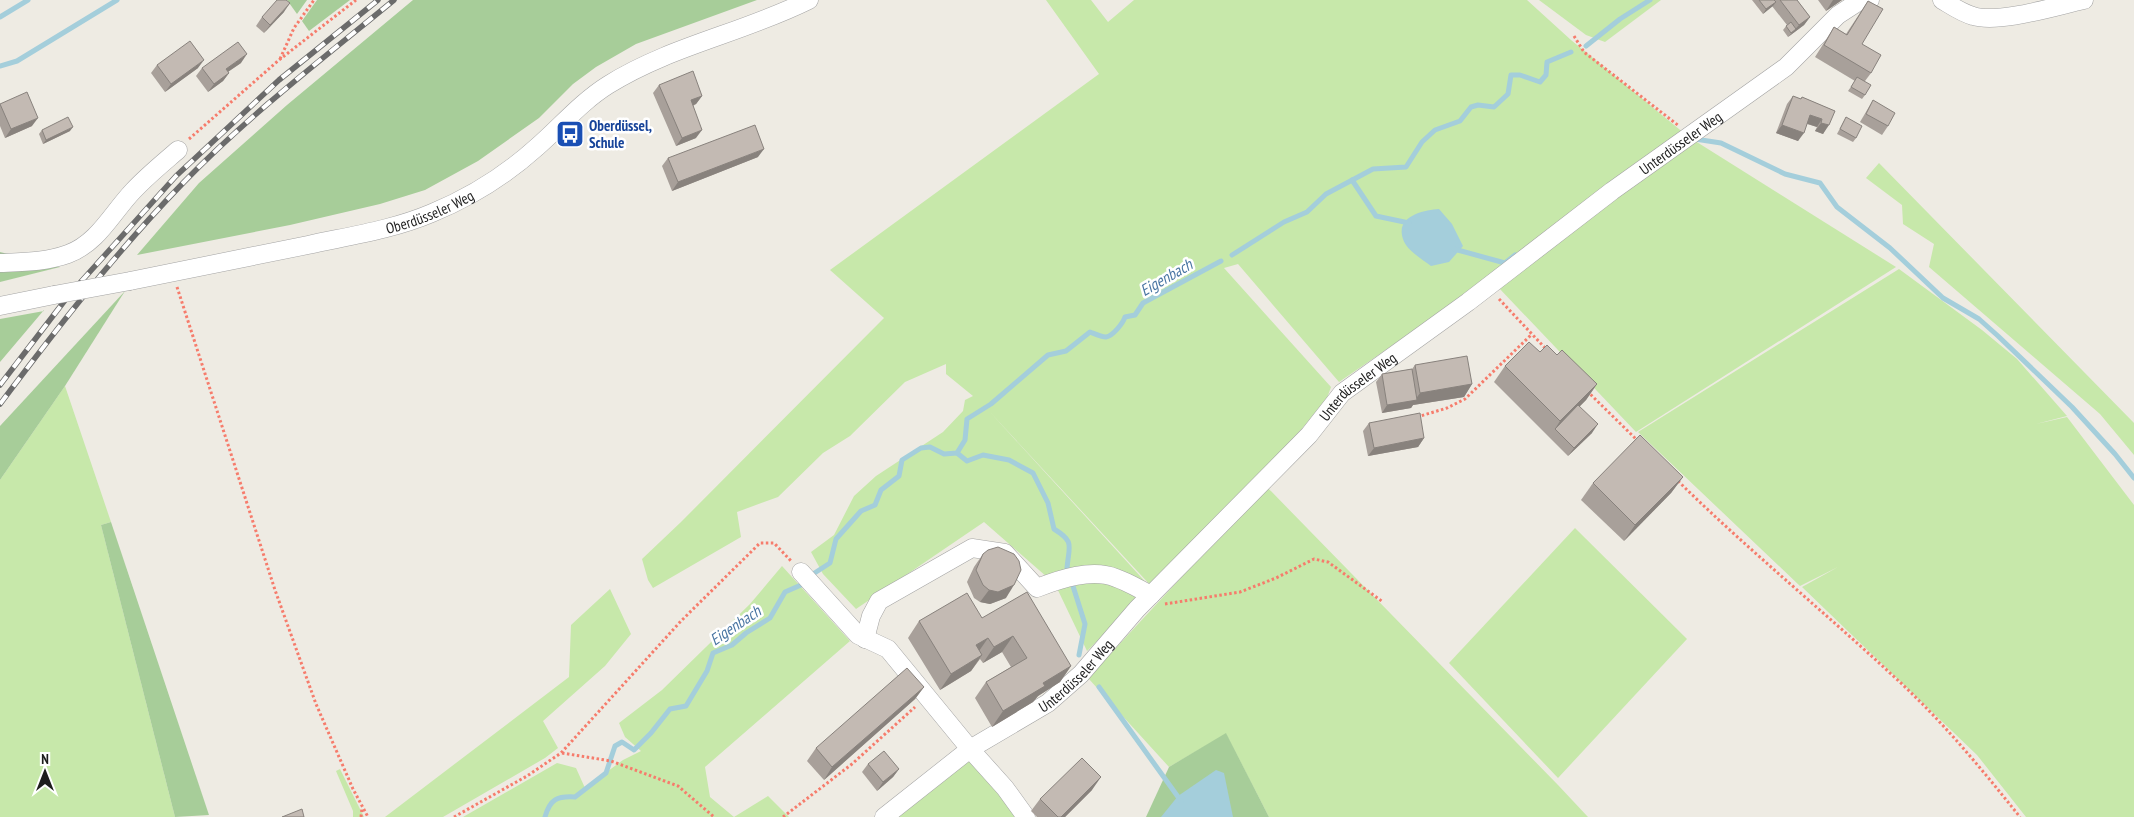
<svg xmlns="http://www.w3.org/2000/svg" width="2134" height="817" font-family="'PT Sans Narrow',sans-serif">
<rect width="100%" height="100%" fill="#eeebe3"/>
<g fill="#c7e8aa">
<path d="M1046,0H1091L1108,22L1134,0H1527L1571,40L1685,134L1473,290L1339,382L1238,264L1224,268L1331,387L1327,398L1283,452L1152,587L989,411L1151,588L1087,651L1055,584L984,522L856,609L823,574L811,552L834,535L854,496L876,476L943,432L963,411L965,400L973,396L946,374V364L905,382L850,436L823,453L778,497L737,512L741,537L653,588L648,580L642,559L681,522L884,318L830,270L1099,74Z"/>
<path d="M1539,0H1661L1605,42L1586,35Z"/>
<path d="M1692,139L1896,267L1636,432L1498,287Z"/>
<path d="M1879,163L2134,423V455L2100,414L1929,267L1934,244L1903,224L1902,205L1866,178Z"/>
<path d="M1899,269L1982,330L2017,359L2067,416L2036,424L2067,417L2134,505V817H2026L1977,755L1802,587L1838,567L1800,586L1638,432Z"/>
<path d="M65,386L111,522L101,525L175,817H0V480Z"/>
<path d="M1266,486L1558,785L1588,817H1269L1226,734L1169,767L1088,678Z"/>
<path d="M1575,528L1687,639L1558,778L1449,663Z"/>
<path d="M782,566L850,641L705,767L710,797L734,817H463L557,763L576,768L585,788L623,760L641,751L625,737L619,723L662,690L750,604Z"/>
<path d="M610,589L631,634L605,666L543,721L558,748L545,758L443,817H385L569,677L571,625Z"/>
<path d="M967,756L1019,817H894Z"/>
<path d="M340,769L364,817H353V811L336,771Z"/>
<path d="M768,796L789,817H734Z"/>
</g>
<g fill="#a7cd99">
<path d="M287,0H307L297,14Z"/>
<path d="M317,0H350L309,31L302,21Z"/>
<path d="M413,0H757L636,44L596,67L573,84L539,118L478,161L425,190L380,204L290,225L137,255L199,183L287,105Z"/>
<path d="M0,252L60,267L0,282Z"/>
<path d="M125,291L65,386L0,480V426Z"/>
<path d="M44,311V310L0,362V319Z"/>
<path d="M111,522L209,815L175,817L101,525Z"/>
<path d="M1226,733L1269,817H1146L1169,767Z"/>
</g>
<g fill="#a4cedb">
<path d="M1439,209L1452,224L1463,246L1449,262L1431,266C1422,259 1406,250 1403,239C1395,216 1424,210 1439,209Z"/>
<path d="M1216,770L1224,773L1233,817H1161L1178,796Z"/>
</g>
<g fill="none" stroke-linecap="round" stroke-linejoin="round">
<g stroke="#a4cedb" stroke-width="5">
<path d="M0,17L28,0"/>
<path d="M1586,46L1620,19L1650,0"/>
<path d="M0,66L17,61L117,0"/>
<path d="M1695,139L1721,143L1785,174L1820,183L1837,207L1890,248L1943,298L1979,319L1998,336L2072,407L2115,454L2134,478"/>
<path d="M1352,180L1376,216L1409,223"/>
<path d="M1454,249L1505,263L1515,255"/>
<path d="M1232,255L1284,222L1307,212L1326,194L1373,169L1406,167L1422,142L1435,130L1460,121L1471,107L1478,105L1494,107L1508,94L1511,75H1520L1540,82L1546,75L1547,62L1571,52"/>
<path d="M957,453L967,461L983,455L1009,460L1033,473L1048,503L1054,529C1075,542 1069,545 1067,568"/>
<path d="M1072,583L1085,624L1079,655"/>
<path d="M1099,687L1181,801"/>
<path d="M545,817C550,799 557,796 575,797L606,773L615,746L622,742L634,750L651,733L670,709L686,706L707,671L713,653L732,645L746,633L770,618L785,592L801,585L813,574L830,563L836,539L861,511L875,505L881,490L899,476L902,460L921,448L930,447L944,454L957,453L965,440L967,419L991,404L1048,355L1066,351L1090,332C1095,334 1101,337 1106,337C1113,336 1123,323 1125,317L1135,315L1143,303L1221,261"/>
</g>
<defs>
<g id="minor">
<path d="M1942,0C1952,6 1962,13 1973,16C1999,24 2056,6 2084,0"/>
<path d="M0,263C23,262 46,262 68,254C98,243 112,213 133,191C147,176 163,163 178,150"/>
<path id="s1" d="M130,281C189,269 248,257 308,245C349,236 392,230 432,213C471,197 506,175 537,147C560,127 581,102 608,85C670,46 743,33 809,0"/>
<path d="M0,306L54,295"/>
<path d="M801,572L858,635L888,649L970,749L1005,788L1026,817"/>
<path d="M865,639L871,616L879,601L972,548L1005,553L1037,588C1060,579 1092,568 1116,578C1128,582 1139,589 1151,595"/>
<path id="s2" d="M884,817L970,749L1048,703L1081,674L1137,609L1309,435L1342,393L1468,302L1612,191L1786,67L1838,15L1858,2L1870,0"/>
</g>
</defs>
<use href="#minor" stroke="#a4a4a4" stroke-width="19"/>
<g stroke="#f67c6c" stroke-width="3" stroke-dasharray="2.5 2.5" stroke-linecap="butt">
<path d="M1574,36L1584,52L1679,126"/>
<path d="M280,59L294,28L314,0"/>
<path d="M189,139L279,60L356,0"/>
<path d="M177,287L275,590L316,704L353,789L368,817"/>
<path d="M1499,299L1546,349"/>
<path d="M1587,391L1638,441"/>
<path d="M1417,417L1447,408L1465,399L1532,334"/>
<path d="M1678,481C1746,548 1821,609 1891,674C1939,717 1980,767 2020,817"/>
<path d="M1165,604L1240,592L1276,578L1314,559L1328,562L1383,602"/>
<path d="M562,753L611,761L678,786L714,817"/>
<path d="M361,817L362,808"/>
<path d="M454,817L527,776L561,753L681,621L760,543H774L792,562"/>
<path d="M783,817L852,764L915,707"/>
</g>
<use href="#minor" stroke="#fff" stroke-width="18"/>
<defs>
<g id="rail">
<path d="M0,385L69,295L176,176L279,80L378,0"/>
<path d="M0,404C58,327 116,252 183,183C248,116 322,59 394,0"/>
</g>
</defs>
<use href="#rail" stroke="#6b6b6b" stroke-width="5.5"/>
<use href="#rail" stroke="#fff" stroke-width="4" stroke-dasharray="11" stroke-linecap="butt"/>
<defs>
<path id="minor-bridge" d="M54,295L130,281"/>
</defs>
<use href="#minor-bridge" stroke="#a4a4a4" stroke-width="19" stroke-linecap="butt"/>
<use href="#minor-bridge" stroke="#fff" stroke-width="18"/>
</g>
<g fill="#a8a09a">
<path d="M1752,0H1797L1810,17L1804,25L1788,37L1783,30L1787,25L1772,6L1763,14Z"/>
<path d="M1818,0H1842L1826,11Z"/>
<path d="M1868,1L1862,44L1871,73L1865,81V95L1862,99L1848,91L1855,81L1815,57L1834,27L1846,34Z"/>
<path d="M284,12L264,33L256,26L262,17Z"/>
<path d="M241,63L228,72L229,73L223,81L208,92L196,76L202,68Z"/>
<path d="M157,65L198,68L165,92L151,73Z"/>
<path d="M659,85L702,96L696,104L693,106L696,138L676,146L653,93Z"/>
<path d="M1793,96L1801,99L1802,97L1835,111L1823,134L1815,131L1817,127L1807,124L1798,141L1776,133L1787,104Z"/>
<path d="M1873,100L1888,126L1882,135L1860,122Z"/>
<path d="M0,104L32,126L5,138L0,126Z"/>
<path d="M1846,117L1856,138L1853,142L1837,134Z"/>
<path d="M42,130L70,131L43,144L39,134Z"/>
<path d="M758,157L672,191L662,166L668,158Z"/>
<path d="M1540,352L1557,355L1597,384L1586,400L1579,407L1592,433L1568,456L1494,382L1505,366Z"/>
<path d="M1415,365L1472,384L1464,397L1413,405L1411,408L1382,413L1376,382L1382,374L1412,369Z"/>
<path d="M1369,423L1424,438L1418,447L1368,456L1363,431Z"/>
<path d="M1683,477L1671,493L1624,541L1581,500L1593,483Z"/>
<path d="M983,554L1006,598L990,604L980,602L974,598L967,582L974,567Z"/>
<path d="M982,618L1071,666L1060,682L1038,696L1033,702L992,727L975,698L986,682L1011,667L1002,652L983,663L980,659L971,671L940,690L908,638L919,621Z"/>
<path d="M924,687L915,699L824,780L807,761L816,748Z"/>
<path d="M868,764L899,769L893,777L877,791L862,772Z"/>
<path d="M1092,790L1065,817H1037L1031,811L1040,799Z"/>
</g>
<g fill="#88827d">
<path d="M1833,0H1842L1826,11Z"/>
<path d="M1776,2L1773,6L1763,14L1766,9Z"/>
<path d="M290,3L284,12L264,33L270,25Z"/>
<path d="M1810,17L1804,25L1788,37L1799,25Z"/>
<path d="M247,54L241,63L220,77L226,69Z"/>
<path d="M204,60L198,68L165,92L171,84Z"/>
<path d="M229,73L223,81L208,92L214,84Z"/>
<path d="M702,96L696,104L685,108L691,100Z"/>
<path d="M1810,115L1822,119L1817,127L1805,123Z"/>
<path d="M38,118L32,126L5,138L11,129Z"/>
<path d="M1821,123L1829,125L1823,134L1815,131Z"/>
<path d="M1782,125L1804,133L1798,141L1776,133Z"/>
<path d="M73,127L70,131L43,144L46,140Z"/>
<path d="M702,130L696,138L676,146L682,138Z"/>
<path d="M764,149L758,157L672,191L678,182Z"/>
<path d="M1472,384L1464,397L1413,405L1411,408L1382,413L1387,405L1415,400L1420,393Z"/>
<path d="M1597,384L1586,400L1556,430L1555,429L1560,421Z"/>
<path d="M1598,424L1592,433L1568,456L1574,448Z"/>
<path d="M1424,438L1418,447L1368,456L1374,448Z"/>
<path d="M1683,477L1671,493L1624,541L1635,525Z"/>
<path d="M1014,585L1006,598L990,604L980,602L989,590Z"/>
<path d="M1013,636L1002,652L983,663L994,647Z"/>
<path d="M988,638L977,654L976,645Z"/>
<path d="M982,655L971,671L940,690L951,674Z"/>
<path d="M1071,666L1060,682L1038,696L1033,702L992,727L1003,711L1043,683Z"/>
<path d="M924,687L915,699L824,780L832,767Z"/>
<path d="M899,769L893,777L877,791L883,782Z"/>
<path d="M1101,777L1092,790L1065,817H1061Z"/>
</g>
<g fill="#c3bab3" stroke="#88827d">
<path d="M277,0H286L290,3L270,25L262,17Z"/>
<path d="M1759,0H1774L1776,2L1766,9Z"/>
<path d="M1780,0H1797L1810,17L1799,25Z"/>
<path d="M1868,1L1883,9L1862,44L1881,55L1871,73L1824,45L1834,27L1847,35Z"/>
<path d="M1791,22L1796,29L1791,33L1786,26Z"/>
<path d="M190,41L204,60L171,84L157,65Z"/>
<path d="M238,42L247,54L226,69L229,73L214,84L202,68Z"/>
<path d="M693,71L702,96L691,100L702,130L682,138L659,85Z"/>
<path d="M1857,77L1871,85L1865,95L1851,87Z"/>
<path d="M27,92L38,118L11,129L0,104Z"/>
<path d="M1793,96L1801,99L1802,97L1835,111L1829,125L1821,123L1822,119L1810,115L1804,133L1782,125Z"/>
<path d="M1873,100L1895,113L1888,126L1866,114Z"/>
<path d="M68,117L73,127L46,140L42,130Z"/>
<path d="M1846,117L1862,126L1856,138L1840,129Z"/>
<path d="M755,125L764,149L678,182L668,158Z"/>
<path d="M1529,342L1540,352L1547,345L1557,355L1562,350L1597,384L1560,421L1505,366Z"/>
<path d="M1467,356L1472,384L1420,393L1415,365Z"/>
<path d="M1412,369L1417,400L1387,405L1382,374Z"/>
<path d="M1578,405L1598,424L1574,448L1555,429Z"/>
<path d="M1420,413L1424,438L1374,448L1369,423Z"/>
<path d="M1640,435L1683,477L1635,525L1593,483Z"/>
<path d="M998,547L1014,554L1019,561L1021,570L1014,585L998,592L989,590L983,585L976,570L983,554L988,550Z"/>
<path d="M1027,592L1071,666L1043,683L1045,686L1003,711L986,682L1027,658L1013,636L994,647L988,638L976,645L982,655L951,674L919,621L967,593L982,618Z"/>
<path d="M907,668L924,687L832,767L816,748Z"/>
<path d="M884,751L899,769L883,782L868,764Z"/>
<path d="M1082,758L1101,777L1061,817H1058L1040,799Z"/>
<path d="M302,809L304,817H282Z"/>
</g>
<defs>
<symbol id="bus-square" viewBox="-11 -11 22 22"><rect x="-9" y="-9" width="18" height="18" rx="4" fill="#1a4fb4" stroke="#fff"/><path d="M-5-6H5V4H4V6H2V4H-2V6H-4V4H-5ZM-3.5-4V0h7V-4ZM-3.5 1.2v1.5H-2V1.2ZM2 1.2v1.5H3.5V1.2Z" fill="#fff"/></symbol>
</defs>
<g fill-rule="evenodd">
<use href="#bus-square" x="554" y="118" width="32" height="32"/>
</g>
<g text-anchor="middle" dominant-baseline="central" stroke-width="5" stroke-linejoin="round" paint-order="stroke">
<g font-size="15" font-weight="bold" fill="#164399" stroke="#fff" text-anchor="start">
<text x="589" y="125">Oberdüssel,<tspan x="589" dy="17">Schule</tspan></text>
</g>
<g font-size="15" fill="#1d1d1d" stroke="#fff">
<text stroke="none"><textPath href="#s2" startOffset="1049">Unterdüsseler Weg</textPath></text>
<text stroke="none"><textPath href="#s1" startOffset="308">Oberdüsseler Weg</textPath></text>
<text stroke="none"><textPath href="#s2" startOffset="644">Unterdüsseler Weg</textPath></text>
<text stroke="none"><textPath href="#s2" startOffset="239">Unterdüsseler Weg</textPath></text>
</g>
<g font-size="16" font-style="italic" fill="#4975a2" stroke="#fff">
<text transform="translate(1166 277) rotate(-30)">Eigenbach</text>
<text transform="translate(735 625) rotate(-34)">Eigenbach</text>
</g>
</g>
<g transform="translate(45 772)" stroke="#ffffff" stroke-width="4" paint-order="stroke">
<path d="M0-4L9 19L0 12L-9 19Z" fill="#1d1d1d"/>
<text y="-8" font-size="14" font-weight="bold" text-anchor="middle" fill="#1d1d1d">N</text>
</g>
</svg>
